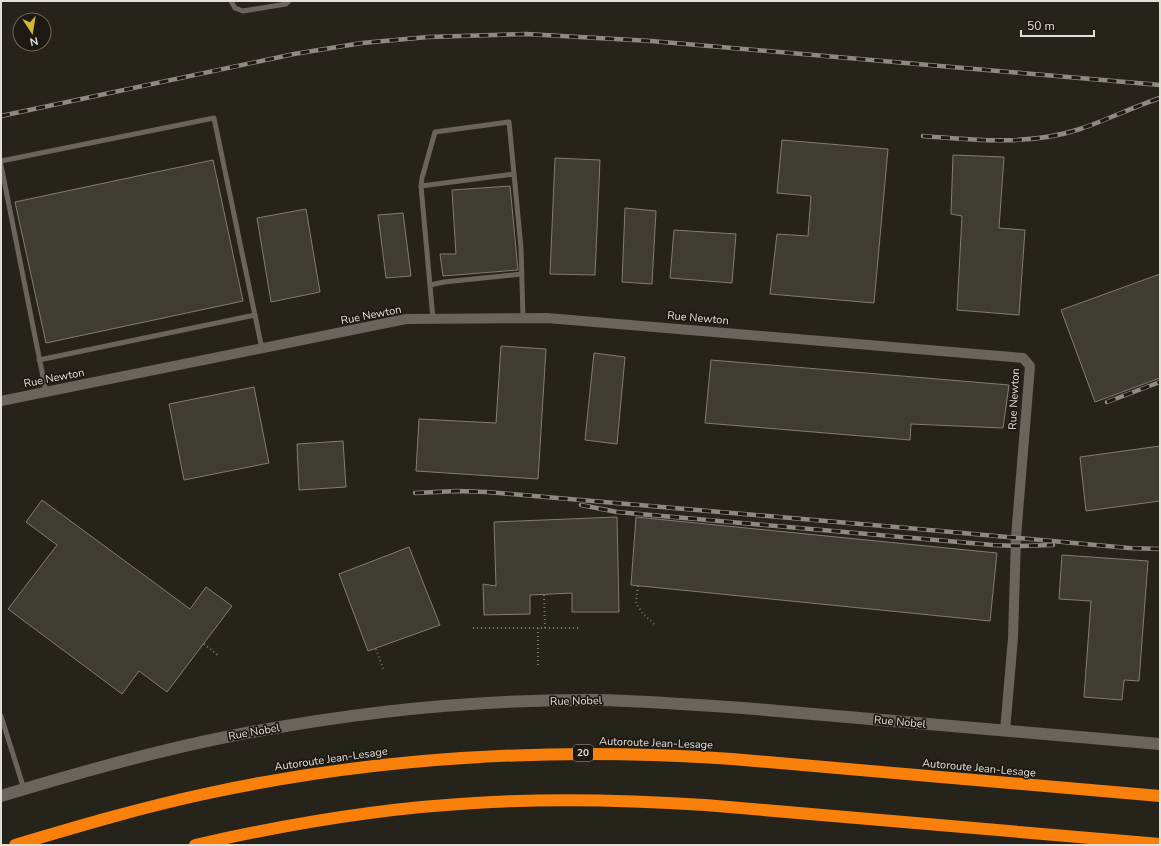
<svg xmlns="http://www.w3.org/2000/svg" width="1161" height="846" font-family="'Nunito Sans',sans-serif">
<rect width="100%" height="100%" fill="#26231b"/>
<g fill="#3f3c33" stroke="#817d74">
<path d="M782,140L888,149L874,303L770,294L777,234L808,236L811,196L777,193Z"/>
<path d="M953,155L1004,157L999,228L1025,230L1019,315L957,310L962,216L951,214Z"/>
<path d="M555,158L600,160L595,275L550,274Z"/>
<path d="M213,160L243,301L46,343L15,202Z"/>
<path d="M510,186L518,270L443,276L440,254H456L452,190Z"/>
<path d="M625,208L656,211L652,284L622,282Z"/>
<path d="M306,209L320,292L271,302L257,218Z"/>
<path d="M403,213L411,276L386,278L378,215Z"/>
<path d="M674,230L736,234L732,283L670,278Z"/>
<path d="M1160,274V378L1095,402L1061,310Z"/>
<path d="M501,346L546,349L538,479L416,471L419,419L496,423Z"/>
<path d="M594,353L625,357L617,444L585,440Z"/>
<path d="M711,360L1009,385L1003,428L911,424L910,440L705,423Z"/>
<path d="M254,387L269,463L184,480L169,404Z"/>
<path d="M343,441L346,487L299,490L297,444Z"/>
<path d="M1160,446V501L1086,511L1080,457Z"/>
<path d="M42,500L190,609L206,587L232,606L167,692L139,671L122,694L8,609L57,545L26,522Z"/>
<path d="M617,517L619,612H572V593L530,595V614L484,615L483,584L496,586L494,522Z"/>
<path d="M636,517L997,553L990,621L631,585Z"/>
<path d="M409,547L440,625L368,651L339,574Z"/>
<path d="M1062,555L1148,561L1139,681L1124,680L1122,700L1084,697L1091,601L1059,599Z"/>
</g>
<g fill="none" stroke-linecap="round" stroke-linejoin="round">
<g stroke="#7a7771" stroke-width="2" stroke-dasharray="1 3" stroke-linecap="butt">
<path d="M638,586L636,603L643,614L654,624"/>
<path d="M473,628H545L544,594"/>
<path d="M538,628V668"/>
<path d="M545,628H580"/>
<path d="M204,644L219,656"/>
<path d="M376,649L384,671"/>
</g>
<g stroke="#69655c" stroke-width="5">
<path d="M231,1L235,8L243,11L286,4L289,1"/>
<path d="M1,161L214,118L262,349"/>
<path d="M1,165L46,392"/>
<path d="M421,186L514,174L521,248L523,318"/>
<path d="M430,285L444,282L522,274"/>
<path d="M433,319L421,186L422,178L435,132L509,122L514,174"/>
<path d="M39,360L255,315"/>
<path d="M1,716L24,789"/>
</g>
<path stroke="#69655c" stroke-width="10" d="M1,401L406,319L547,318L1023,358L1030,366L1016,537L1013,638L1005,731"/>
<path stroke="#69655c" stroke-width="12" d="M1,796C77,773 154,751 231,736C352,712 476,699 600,700C647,701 695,705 743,708L1160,744"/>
<g stroke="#f9810b" stroke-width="12">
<path d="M15,845C79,826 143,807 209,793C381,756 556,747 732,759L1160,796"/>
<path d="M195,845C287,824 381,808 475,803C552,798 628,800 705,805L1160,844"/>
</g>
<defs>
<g id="rail">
<path d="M1,116L294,54L362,43L428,37L526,34L651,41L1160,85"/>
<path d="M923,136C976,140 1029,146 1080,129C1107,120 1133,107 1160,98"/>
<path d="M1107,402L1160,382"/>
<path d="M415,493L457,491L487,492L907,528L1129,548L1160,549"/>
<path d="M581,505L617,512L993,545L1020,546L1053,545"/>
</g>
</defs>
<use href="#rail" stroke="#8d8a83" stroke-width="4.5"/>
<use href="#rail" stroke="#1d1912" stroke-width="3" stroke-dasharray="9" stroke-linecap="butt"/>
</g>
<g text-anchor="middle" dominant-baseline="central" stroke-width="3.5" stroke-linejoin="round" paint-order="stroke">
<rect fill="#1d1912" stroke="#a7a49e" stroke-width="1" x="573" y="745" width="20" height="16" rx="3"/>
<g font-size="10" font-weight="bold" fill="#e2dfda">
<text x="583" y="753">20</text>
</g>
<g font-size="11" fill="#e2dfda" stroke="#1d1912">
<text transform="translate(371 315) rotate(-11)">Rue Newton</text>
<text transform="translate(698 318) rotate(5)">Rue Newton</text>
<text transform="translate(54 378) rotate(-11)">Rue Newton</text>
<text transform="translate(1014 399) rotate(-87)">Rue Newton</text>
<text transform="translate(576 701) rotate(-1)">Rue Nobel</text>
<text transform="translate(900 722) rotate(5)">Rue Nobel</text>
<text transform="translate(254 732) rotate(-10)">Rue Nobel</text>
<text transform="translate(656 743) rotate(2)">Autoroute Jean-Lesage</text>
<text transform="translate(331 759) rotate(-8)">Autoroute Jean-Lesage</text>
<text transform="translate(979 768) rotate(5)">Autoroute Jean-Lesage</text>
</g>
</g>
<rect width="1161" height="846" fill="none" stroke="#e2dfda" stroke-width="4"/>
<g transform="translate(32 32) rotate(168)"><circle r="19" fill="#1d1912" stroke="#6c6862"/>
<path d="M0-3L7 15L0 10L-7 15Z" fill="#d2b736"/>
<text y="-6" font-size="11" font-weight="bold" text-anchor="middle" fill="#e2dfda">N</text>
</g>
<path d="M1021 30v6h73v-6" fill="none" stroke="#e2dfda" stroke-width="2"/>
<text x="1027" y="30" font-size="12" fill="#e2dfda" stroke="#1d1912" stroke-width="3" paint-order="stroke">50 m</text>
</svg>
